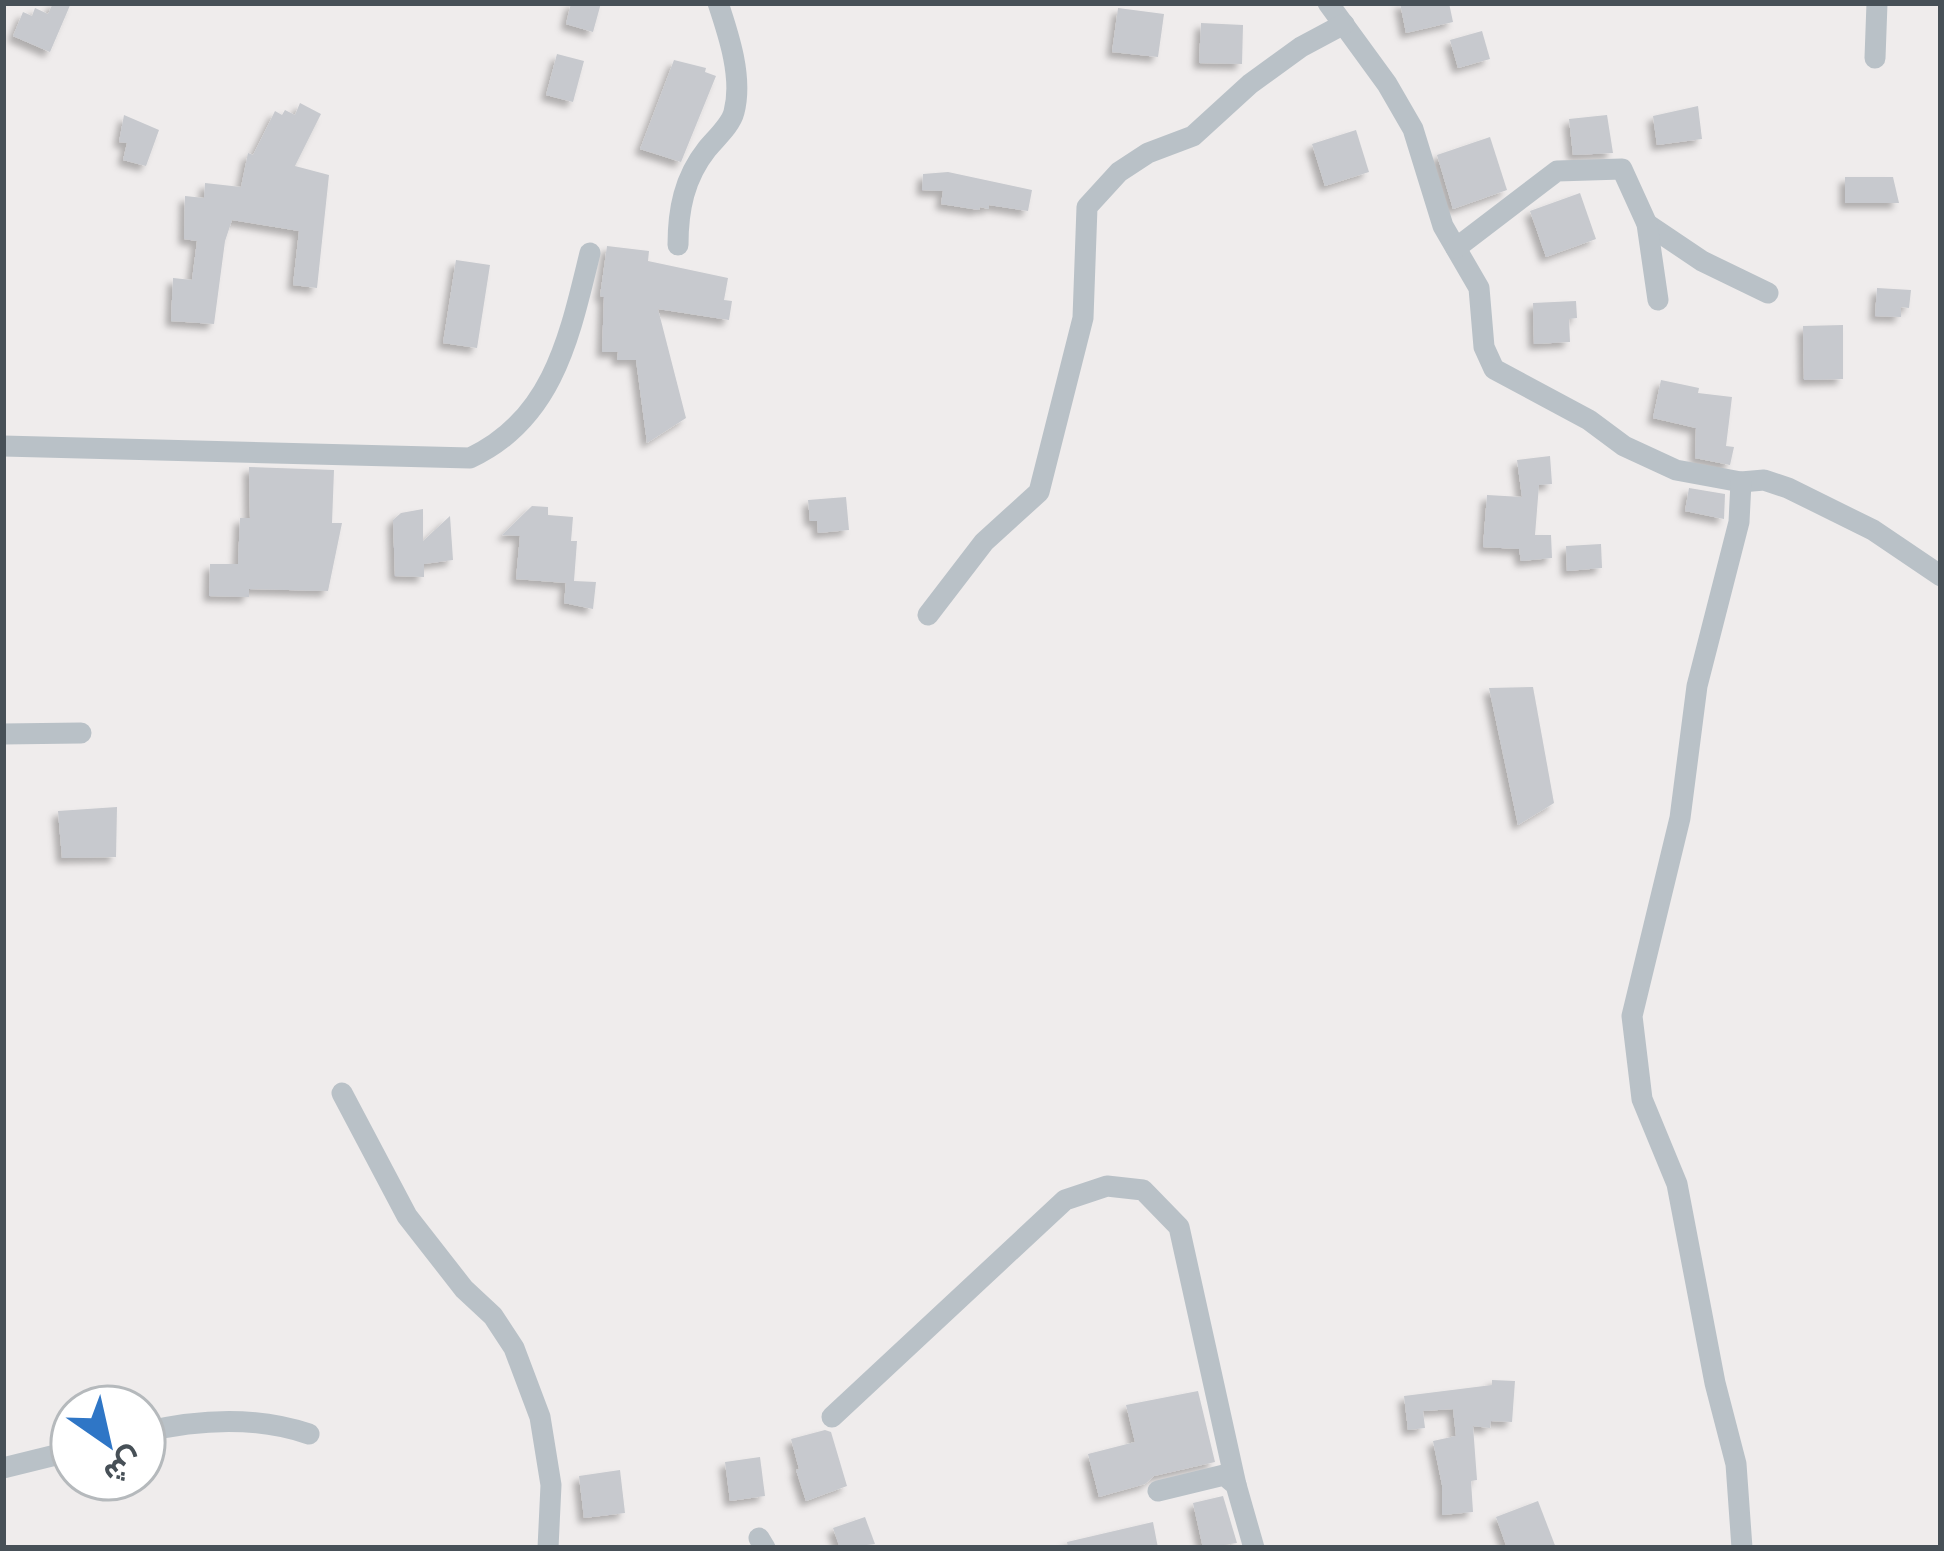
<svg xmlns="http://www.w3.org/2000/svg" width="1944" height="1551" font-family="'Roboto Condensed',Vazirmatn,sans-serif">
<defs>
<filter id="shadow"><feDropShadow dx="-5.5" dy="5.5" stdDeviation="3" flood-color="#0004"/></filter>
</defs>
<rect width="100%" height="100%" fill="#efecec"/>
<g fill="#c7c9ce" filter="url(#shadow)">
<path d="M53,3H71L50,52L13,36L23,12L32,16L35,8L48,14Z"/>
<path d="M571,3H601L593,32L566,24Z"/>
<path d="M1400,3H1449L1453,22L1406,33Z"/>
<path d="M1118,8L1164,14L1158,57L1112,52Z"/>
<path d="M1201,23L1243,25L1242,64L1199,63Z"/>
<path d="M1482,31L1490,59L1458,68L1450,40Z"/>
<path d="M557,54L584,61L573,102L546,95Z"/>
<path d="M674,60L706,68L705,72L716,76L681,162L640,149Z"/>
<path d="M300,103L321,114L295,166L329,175L317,288L293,285L299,231L232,220L225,241L214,324L171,321L173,278L192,280L197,241L184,239L185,196L204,198L205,183L241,187L248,153L253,155L275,111L282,115L285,110L295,115Z"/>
<path d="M1698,106L1702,139L1657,145L1653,116Z"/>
<path d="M124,115L159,130L146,166L123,160L127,143L119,142Z"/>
<path d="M1607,115L1613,153L1573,155L1569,119Z"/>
<path d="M1356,130L1369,172L1325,186L1312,144Z"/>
<path d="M1490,137L1507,190L1453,209L1437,155Z"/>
<path d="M948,172L1032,190L1028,211L989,205V209L980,207L979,210L941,204L943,191L922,190L923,174Z"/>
<path d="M1845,177H1893L1899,203H1845Z"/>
<path d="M1580,193L1596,239L1546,257L1530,211Z"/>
<path d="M607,246L649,251L648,261L728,278L724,300L732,301L729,320L658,309L686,418L647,443L636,360H617L618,352H602L604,297L600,296Z"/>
<path d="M456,260L490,265L477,348L443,343Z"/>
<path d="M1877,288L1911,290L1909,308L1901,307V317L1875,316Z"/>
<path d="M1576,301L1577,318L1569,319L1570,342L1534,344L1533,303Z"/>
<path d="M1843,325V379L1804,380L1803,326Z"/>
<path d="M1661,380L1699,388L1698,393L1732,397L1726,446L1734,447L1730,465L1695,458L1696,428L1653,418Z"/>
<path d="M1550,456L1552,484L1539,485L1535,535H1551L1552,558L1521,561L1519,549L1483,547L1487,495L1522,497L1517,460Z"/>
<path d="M249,467L334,470L332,523H342L328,591L249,589V597L209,596L210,564H238L240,518H250Z"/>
<path d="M1689,488L1725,494L1724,519L1685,511Z"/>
<path d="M846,497L849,530L818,533L817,521H810L808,500Z"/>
<path d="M532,506L548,507V515L573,517L571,541H577L574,581L596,582L593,609L564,603L566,583L516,579L520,536L502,535Z"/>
<path d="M423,509V541L450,516L453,560L424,564V577L395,576L393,520L401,513Z"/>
<path d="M1601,544L1602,568L1567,571L1566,546Z"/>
<path d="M1533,687L1554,803L1518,825L1489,688Z"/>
<path d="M117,807L116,857L62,858L58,811Z"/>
<path d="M1492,1380L1515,1381L1512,1422L1491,1421L1490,1428L1473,1426L1477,1480L1471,1481L1473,1512L1442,1515V1485L1433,1441L1456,1436L1453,1409L1423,1411L1425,1428L1408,1430L1404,1396L1492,1385Z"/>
<path d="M1198,1391L1215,1462L1154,1476L1145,1484L1099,1497L1088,1454L1135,1442L1126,1405Z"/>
<path d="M825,1430L831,1432L847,1486L806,1501L796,1470L799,1469L791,1439Z"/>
<path d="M760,1457L765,1496L730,1501L725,1462Z"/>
<path d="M620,1470L625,1513L584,1518L579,1476Z"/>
<path d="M1223,1496L1237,1543L1203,1548L1193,1503Z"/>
<path d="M1538,1501L1556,1548H1507L1496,1517Z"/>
<path d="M865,1517L875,1544L840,1548L833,1528Z"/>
<path d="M1153,1522L1158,1548H1068L1067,1542Z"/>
</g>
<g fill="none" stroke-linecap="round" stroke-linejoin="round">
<g stroke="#b9c1c7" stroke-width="21">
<path d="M1328,3L1387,84L1413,129L1443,226L1479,288L1484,347L1494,369L1589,420L1624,446L1676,470L1741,482L1764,480L1788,488L1873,530L1941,576"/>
<path d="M1875,58L1877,3"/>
<path d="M1647,224L1702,261L1768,293"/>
<path d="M678,245C678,210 684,178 707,149C715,139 731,125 734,112C743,78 729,36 718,3"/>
<path d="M1456,248L1557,171L1622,169L1647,224L1658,300"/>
<path d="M3,446L470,458C554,419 570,334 590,253"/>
<path d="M1741,482L1739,522L1697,686L1680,818L1632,1016L1642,1099L1677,1184L1715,1383L1736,1464L1742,1548"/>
<path d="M928,615L984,542L1039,492L1083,318L1087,207L1119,172L1148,153L1193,136L1250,84L1301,47L1344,24"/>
<path d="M3,734L81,733"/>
<path d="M342,1093L407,1216L464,1289L493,1316L514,1348L540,1417L551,1485L548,1548"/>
<path d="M832,1417L1065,1200L1107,1186L1143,1190L1179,1227L1236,1485"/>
<path d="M144,1432C199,1419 256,1416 309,1434"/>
<path d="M3,1468L72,1451"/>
<path d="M1158,1491L1224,1475L1236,1485L1254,1548"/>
<path d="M759,1538L765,1548"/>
</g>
</g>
<rect width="1944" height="1551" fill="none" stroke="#475057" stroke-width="12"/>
<g transform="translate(108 1443) rotate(146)"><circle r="57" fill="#ffffff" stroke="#b5b9bc" stroke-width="3"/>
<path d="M0-9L21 45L0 30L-21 45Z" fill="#2f76c6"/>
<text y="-18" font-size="33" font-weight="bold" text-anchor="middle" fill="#475057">ش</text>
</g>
</svg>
